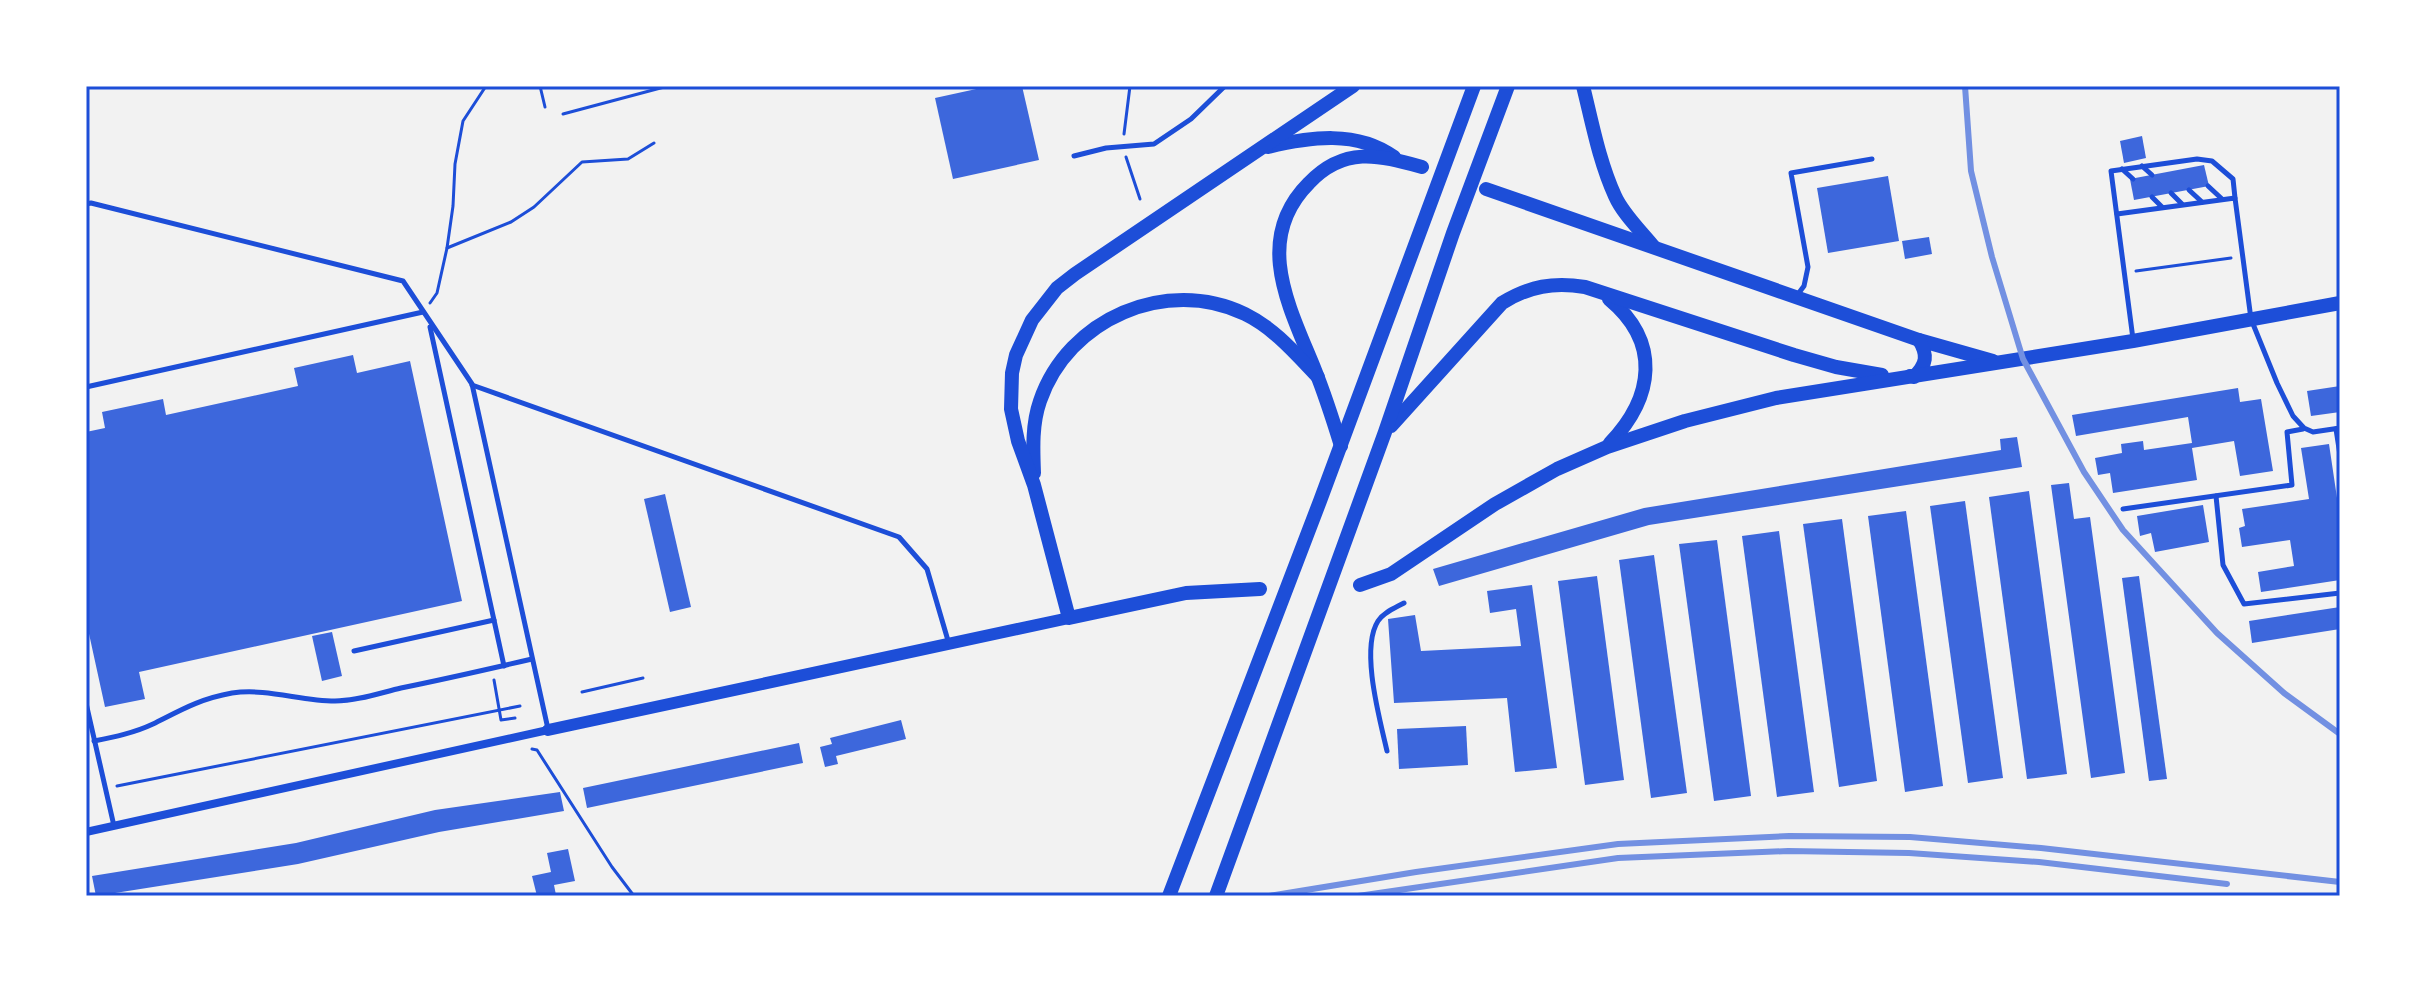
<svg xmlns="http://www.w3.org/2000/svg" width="2426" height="982" font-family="'Libre Baskerville',serif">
<rect width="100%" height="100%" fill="#f2f2f2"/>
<g fill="#3d67dc">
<path d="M990,86H1022L1039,160L953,179L935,98Z"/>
<path d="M2142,136L2146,158L2124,163L2120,141Z"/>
<path d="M2204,165L2209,186L2134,200L2130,179Z"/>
<path d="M1888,176L1899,241L1828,253L1817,188Z"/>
<path d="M1929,237L1932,254L1905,259L1902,241Z"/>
<path d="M353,355L357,373L410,361L462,601L139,672L145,699L105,707L86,620V432L105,428L102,412L163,399L166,415L298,386L294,368Z"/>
<path d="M2340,386V412L2311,416L2307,391Z"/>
<path d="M2238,388L2240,402L2261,399L2273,471L2240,476L2234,441L2192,448L2197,480L2113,493L2110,473L2098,475L2095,458L2122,453L2121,444L2143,441L2144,450L2192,443L2188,417L2076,436L2072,415Z"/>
<path d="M2017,437L2022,467L1649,525L1439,586L1433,569L1644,508L2001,450L2000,439Z"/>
<path d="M2329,444L2340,518V580L2261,592L2258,572L2294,566L2290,540L2242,547L2239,528L2245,526L2242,509L2309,499L2301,448Z"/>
<path d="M2069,483L2074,519L2090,517L2125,773L2091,778L2051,485Z"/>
<path d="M2029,491L2067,774L2027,779L1989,497Z"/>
<path d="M665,494L691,607L670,612L644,499Z"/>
<path d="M1965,501L2003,778L1968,783L1930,506Z"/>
<path d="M2203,505L2209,542L2155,552L2151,533L2140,536L2137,516Z"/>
<path d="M1906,511L1943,786L1905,792L1868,516Z"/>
<path d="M1842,519L1877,781L1839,787L1803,524Z"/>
<path d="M1779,531L1814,792L1777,797L1742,536Z"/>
<path d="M1717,540L1751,796L1714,801L1679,544Z"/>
<path d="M1654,555L1687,793L1651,798L1619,560Z"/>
<path d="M1597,576L1624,780L1585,785L1558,581Z"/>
<path d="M2139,576L2167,779L2149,781L2122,578Z"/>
<path d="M1532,585L1557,768L1515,772L1507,698L1394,703L1388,619L1415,615L1421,651L1521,646L1516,609L1490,613L1487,591Z"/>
<path d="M2340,607V629L2252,643L2249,621Z"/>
<path d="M332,632L342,676L322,681L312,636Z"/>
<path d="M901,720L906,739L836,756L838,764L825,767L820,747L832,744L830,738Z"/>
<path d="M1466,726L1468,765L1399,769L1397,729Z"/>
<path d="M799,743L803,763L587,808L583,788Z"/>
<path d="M560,792L564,811L439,832L298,864L96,896L92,876L296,843L435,810Z"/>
<path d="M568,849L575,881L554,885L556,895L537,896L532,876L551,872L547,853Z"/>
</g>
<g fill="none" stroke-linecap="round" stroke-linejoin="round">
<g stroke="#1d4ed8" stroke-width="3">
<path d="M540,86L545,107"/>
<path d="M563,114L668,86"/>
<path d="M1124,134L1130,86"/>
<path d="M1126,157L1140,199"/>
<path d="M447,248L511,222L534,207L582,162L628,159L654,143"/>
<path d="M2136,271L2231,258"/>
<path d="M430,303L437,293L447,248L453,206L455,164L463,121L486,86"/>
<path d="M494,680L501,720L515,718"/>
<path d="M582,692L643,678"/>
<path d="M532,749L537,750L612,867L634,896"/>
<path d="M117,786L520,706"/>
</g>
<g stroke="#1d4ed8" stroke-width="5">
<path d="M1074,156L1106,148L1154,144L1191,119L1225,86"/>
<path d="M2142,166L2152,175"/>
<path d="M2122,169L2133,179"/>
<path d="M2208,186L2222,199"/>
<path d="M2189,190L2202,202"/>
<path d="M2171,193L2182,204"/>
<path d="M2152,197L2162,207"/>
<path d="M86,204L91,203L403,281L472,384L548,729"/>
<path d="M2117,214L2235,198L2251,319L2277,383L2293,416L2304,428L2313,432L2340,428"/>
<path d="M1798,294L1804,286L1808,267L1791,173L1872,159"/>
<path d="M430,327L504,666"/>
<path d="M2133,339L2111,171L2197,159L2212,161L2233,179L2235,198"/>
<path d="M472,385L899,537L927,569L949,644"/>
<path d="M86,387L423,312"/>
<path d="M2336,429L2340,455"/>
<path d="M2216,496L2223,565L2244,604L2340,593"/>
<path d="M2123,509L2292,485L2287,432L2303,429"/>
<path d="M354,651L494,620"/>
<path d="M86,703L114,826"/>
<path d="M94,741C114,737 134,733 153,724C181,710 199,699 232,693C268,688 300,701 335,701C357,701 380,693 401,688C445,679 489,669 532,659"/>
<path d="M1387,751C1380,720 1360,649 1378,621C1384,612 1395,608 1404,603"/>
</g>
<path stroke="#1d4ed8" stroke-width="8" d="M86,832L548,730"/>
<path stroke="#1d4ed8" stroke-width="12" d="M548,730L1069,618"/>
<g stroke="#1d4ed8" stroke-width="14">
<path d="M1583,86C1592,122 1599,161 1615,196C1623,214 1640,230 1653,246"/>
<path d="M1268,147C1310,137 1357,130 1394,157"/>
<path d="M1486,189L1919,340L1993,361"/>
<path d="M1609,299C1661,342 1654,397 1610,443"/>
<path d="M1910,376L1914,377C1927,364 1928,355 1919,340"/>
<path d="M1391,426L1502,303C1529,286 1554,282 1585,287L1794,355L1836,367L1882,375"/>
<path d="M1341,446C1333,420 1325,395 1315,370C1290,308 1252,240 1309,183C1344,146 1378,155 1422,167"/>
<path d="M1034,473C1033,448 1032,424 1040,401C1068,319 1166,276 1245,314C1274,328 1296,354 1318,377"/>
<path d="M1360,585L1391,574L1495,504L1557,469L1607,447L1685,421L1776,398L2133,341L2340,303"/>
<path d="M1260,589L1186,593L1069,618L1034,485L1018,441L1011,409L1012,373L1016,355L1032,320L1057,288L1075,274L1353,86"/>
<path d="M1169,896L1320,501L1474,86"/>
<path d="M1216,896L1385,432L1453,233L1508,86"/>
</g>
<g stroke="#7290e2" stroke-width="6">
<path d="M1965,86L1971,171L1992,257L2023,359L2084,472L2123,530L2217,633L2284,693L2340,734"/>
<path d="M1269,896L1416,872L1618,844L1789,836L1910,837L2041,848L2340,882"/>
<path d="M1358,896L1618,858L1788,851L1909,853L2039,862L2227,884"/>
</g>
</g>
<rect width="2426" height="982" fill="none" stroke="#ffffff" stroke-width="176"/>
<rect x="88" y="88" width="2250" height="806" fill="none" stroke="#1d4ed8" stroke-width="3"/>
</svg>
